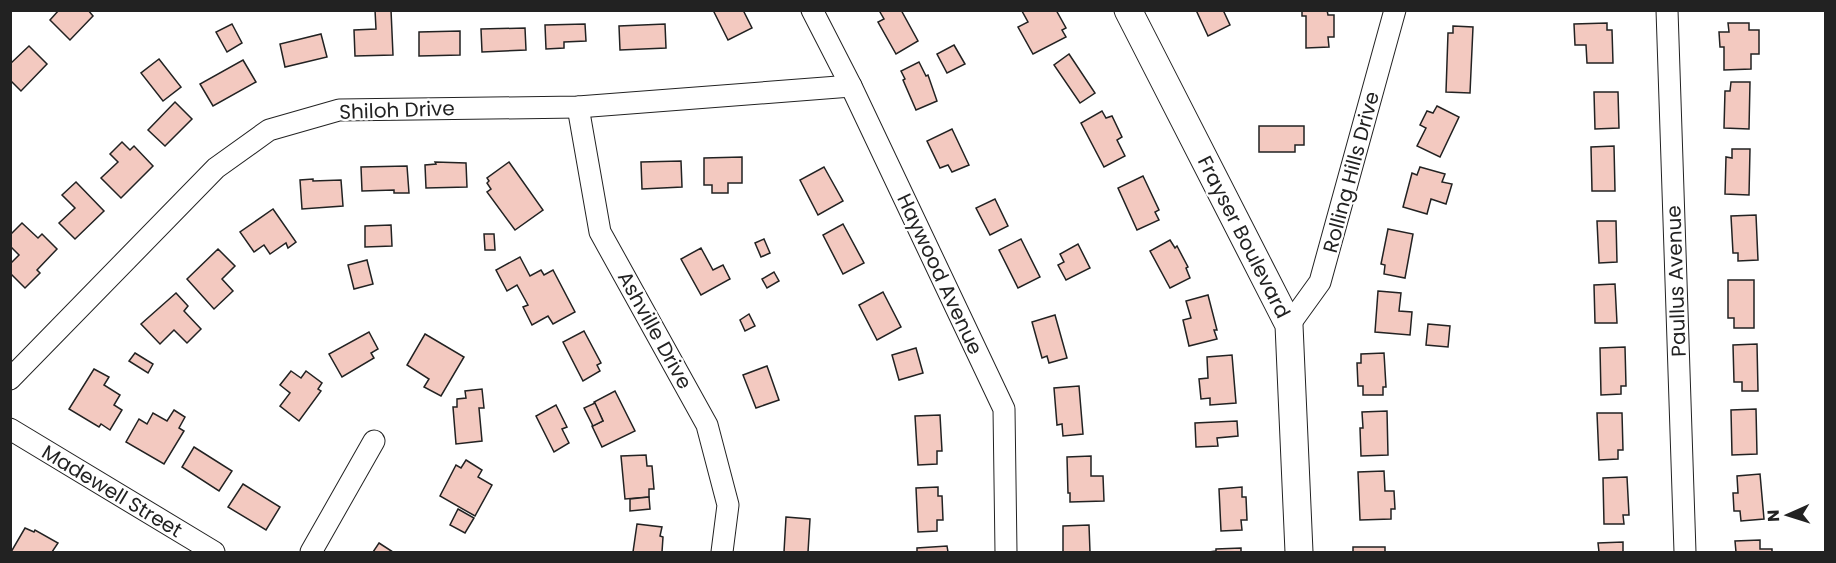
<svg xmlns="http://www.w3.org/2000/svg" width="1836" height="563" font-family="Poppins,sans-serif">
<rect width="100%" height="100%" fill="#fff"/>
<g fill="#f3c9c0" stroke="#222" stroke-width="1.5">
<path d="M59,10H88L93,16L70,40L50,20Z"/>
<path d="M375,10H391L393,55L355,56L354,30L376,29Z"/>
<path d="M713,10H743L752,28L728,40Z"/>
<path d="M883,10H901L918,41L896,54L878,22L884,19L880,12Z"/>
<path d="M1024,10H1056L1066,28L1062,30L1066,37L1033,54L1018,27L1028,22L1022,11Z"/>
<path d="M1196,10H1223L1230,25L1208,36Z"/>
<path d="M1302,10H1327L1328,15H1334V37H1328L1329,47L1306,48V16H1302Z"/>
<path d="M1607,23V30H1612L1613,63H1587L1586,45H1575L1574,24Z"/>
<path d="M1728,23H1749V30H1759V54H1751V69L1724,70V47H1720L1719,32H1729Z"/>
<path d="M232,24L242,43L227,52L216,32Z"/>
<path d="M585,24L586,41L564,42V48L546,49L545,25Z"/>
<path d="M665,24L666,48L620,50L619,26Z"/>
<path d="M1453,26L1473,27L1470,93L1446,92L1448,33H1453Z"/>
<path d="M525,28L526,50L482,52L481,29Z"/>
<path d="M460,31V55L419,56V32Z"/>
<path d="M321,34L327,57L285,67L280,44Z"/>
<path d="M954,45L965,64L947,73L937,54Z"/>
<path d="M29,46L47,64L21,91L10,80V64Z"/>
<path d="M1069,54L1095,93L1080,103L1054,65Z"/>
<path d="M159,59L181,87L163,101L141,73Z"/>
<path d="M243,60L256,82L213,106L200,84Z"/>
<path d="M919,62L926,76L928,75L937,101L916,110L903,80L905,79L901,71Z"/>
<path d="M1731,82H1750L1749,129L1724,128L1725,91H1730Z"/>
<path d="M1594,92H1618L1619,128L1595,129Z"/>
<path d="M175,102L192,119L165,146L148,130Z"/>
<path d="M1437,106L1459,117L1440,157L1417,146L1426,128L1420,125L1427,111L1433,113Z"/>
<path d="M1102,111L1106,118L1112,116L1122,137L1117,140L1125,156L1104,167L1081,123Z"/>
<path d="M1259,126H1304V145H1295V152H1259Z"/>
<path d="M952,129L969,165L952,172L948,165L940,168L927,141Z"/>
<path d="M122,142L130,150L134,146L153,166L121,198L101,178L118,162L110,154Z"/>
<path d="M1614,146L1615,191H1592L1591,147Z"/>
<path d="M1732,149H1750L1749,195L1725,194L1726,157L1732,158Z"/>
<path d="M742,157V183H728V193H712V185H704V158Z"/>
<path d="M681,161L682,187L642,189L641,162Z"/>
<path d="M435,162L466,163L467,187L426,188L425,165L436,164Z"/>
<path d="M509,162L543,210L515,230L487,192L491,189L487,183L489,181L487,178Z"/>
<path d="M407,166L409,193H394V190L362,191L361,167Z"/>
<path d="M824,167L843,201L818,215L800,180Z"/>
<path d="M1420,167L1445,174L1442,182L1452,184L1446,204L1431,199L1427,214L1403,207L1412,173L1417,175Z"/>
<path d="M1143,176L1159,210L1155,212L1159,220L1137,230L1118,188Z"/>
<path d="M313,179V181L341,180L343,206L302,209L300,180Z"/>
<path d="M76,182L104,211L75,239L59,223L75,208L62,195Z"/>
<path d="M995,199L1008,226L990,235L976,208Z"/>
<path d="M273,209L296,242L288,248L286,243L270,254L264,245L254,252L240,232Z"/>
<path d="M1756,215L1758,260L1738,261V253H1733L1731,216Z"/>
<path d="M1597,221H1616L1617,262L1599,263Z"/>
<path d="M22,223L38,238L42,234L57,249L37,270L40,273L25,288L10,273V264L19,255L10,246V235Z"/>
<path d="M843,224L864,263L843,274L823,235Z"/>
<path d="M391,225L392,246L365,247V226Z"/>
<path d="M1388,229L1413,234L1405,278L1384,274L1385,265L1381,264Z"/>
<path d="M484,234H494L495,250H485Z"/>
<path d="M764,239L770,253L761,257L755,243Z"/>
<path d="M1021,239L1040,277L1018,288L999,250Z"/>
<path d="M1170,240L1175,248L1177,246L1188,267L1186,268L1190,278L1170,288L1150,251Z"/>
<path d="M1078,244L1090,268L1066,280L1058,265L1064,262L1060,254Z"/>
<path d="M701,248L713,270L723,265L730,279L701,295L681,259Z"/>
<path d="M218,249L235,266L222,279L233,291L214,309L187,279Z"/>
<path d="M520,257L530,276L541,270L544,275L553,270L575,312L553,324L548,316L532,325L523,307L528,305L517,285L507,291L496,270Z"/>
<path d="M367,260L373,284L354,289L348,265Z"/>
<path d="M774,272L779,281L767,288L762,279Z"/>
<path d="M1728,280H1754V328H1734V318H1728Z"/>
<path d="M1615,284L1617,323H1595L1594,285Z"/>
<path d="M1378,291L1401,293L1399,311L1412,312L1410,335L1375,332Z"/>
<path d="M883,292L901,327L877,340L859,305Z"/>
<path d="M176,293L188,306L184,311L201,329L187,343L174,330L160,344L141,324Z"/>
<path d="M1208,295L1217,330H1214L1217,339L1189,346L1183,320L1191,318L1186,301Z"/>
<path d="M749,314L755,326L745,331L740,320Z"/>
<path d="M1055,315L1067,358L1049,363L1047,356L1042,358L1032,322Z"/>
<path d="M1428,324L1450,326L1448,347L1426,345Z"/>
<path d="M584,331L601,363L597,365L600,371L583,381L563,342Z"/>
<path d="M369,332L378,349L371,353L374,358L342,377L329,354Z"/>
<path d="M425,334L464,357L441,396L424,387L429,379L407,365Z"/>
<path d="M1757,344L1758,391H1742V382H1734L1733,345Z"/>
<path d="M1625,347L1626,386H1621V394L1601,395L1600,348Z"/>
<path d="M916,348L923,373L899,380L892,355Z"/>
<path d="M135,353L153,364L148,373L129,361Z"/>
<path d="M1384,353L1386,387H1383V395H1363V386H1358L1357,363H1361V354Z"/>
<path d="M1232,355L1236,403L1210,405V398L1201,399L1199,379L1208,378L1207,357Z"/>
<path d="M767,366L779,400L756,408L743,375Z"/>
<path d="M94,369L109,377L104,385L120,395L114,405L122,410L110,430L101,424L99,427L69,409Z"/>
<path d="M291,371L301,378L306,371L322,383L318,389L321,391L299,421L280,406L290,393L280,385Z"/>
<path d="M1079,386L1083,434L1063,436L1062,424L1057,425L1054,388Z"/>
<path d="M482,389L484,408H479L482,441L456,444L453,407H457V399L466,398L465,391Z"/>
<path d="M615,391L635,431L602,447L592,426L603,421L594,402Z"/>
<path d="M595,403L603,421L593,426L584,408Z"/>
<path d="M556,405L567,427L562,429L569,443L554,452L536,416Z"/>
<path d="M1756,409L1757,454L1732,455L1731,410Z"/>
<path d="M174,410L185,417L179,428L184,431L164,464L126,442L139,419L147,424L153,413L167,421Z"/>
<path d="M1387,411L1388,455L1361,456L1360,428H1363L1362,412Z"/>
<path d="M1597,413H1622L1623,450H1618V459L1599,460Z"/>
<path d="M940,415L942,451H937V464L918,465L915,416Z"/>
<path d="M1237,421L1238,436L1217,438L1218,446L1196,447L1195,423Z"/>
<path d="M194,447L232,471L219,491L182,467Z"/>
<path d="M646,455L647,466H652L654,489H649V497L625,499L621,456Z"/>
<path d="M1091,456V476H1103L1104,501L1070,502V493H1068L1067,457Z"/>
<path d="M466,460L482,470L478,477L492,485L475,516L440,496L456,465L461,468Z"/>
<path d="M1384,471L1385,491H1394L1395,509H1391V519L1360,520L1358,472Z"/>
<path d="M1760,474L1764,519L1741,521L1740,511H1734L1733,493H1738L1737,476Z"/>
<path d="M1627,477L1629,515H1623L1624,524H1604L1603,478Z"/>
<path d="M243,484L280,507L266,530L228,507Z"/>
<path d="M938,487V496H942L943,520H937V531L918,532L916,488Z"/>
<path d="M1242,487V497H1246L1247,520H1241L1242,530L1221,531L1219,489Z"/>
<path d="M649,497L650,509L630,511V499Z"/>
<path d="M458,509L474,518L465,533L450,525Z"/>
<path d="M786,517L810,519L808,552H784Z"/>
<path d="M637,524L662,527L660,536L663,537L662,552H633Z"/>
<path d="M1089,525L1090,552H1063V526Z"/>
<path d="M25,528L34,532L35,530L58,543L52,552H11Z"/>
<path d="M1760,540V549H1772V552H1736L1735,541Z"/>
<path d="M1623,542V552H1599L1598,543Z"/>
<path d="M379,543L393,552H373Z"/>
<path d="M947,546L948,552H917V548Z"/>
<rect x="1353" y="547" width="32" height="5"/>
<path d="M1241,548V552H1209L1216,551V549Z"/>
</g>
<g fill="none" stroke-linecap="round" stroke-linejoin="round">
<defs>
<g id="minor">
<path d="M812,10L851,86L1004,409L1006,552"/>
<path d="M1667,10L1685,552"/>
<path d="M578,107L600,232L707,425L728,505L722,552"/>
<path d="M1289,325L1320,282L1395,10"/>
<path d="M10,379L216,168L269,130L339,110L578,107L851,86"/>
<path d="M10,429L214,552"/>
<path d="M311,552L374,441"/>
</g>
<path id="major" d="M1128,10L1289,325L1299,552"/>
</defs>
<use href="#minor" stroke="#222" stroke-width="23"/>
<use href="#major" stroke="#222" stroke-width="29"/>
<use href="#minor" stroke="#fff" stroke-width="21"/>
<use href="#major" stroke="#fff" stroke-width="27"/>
</g>
<g text-anchor="middle" dominant-baseline="central" stroke-width="4.5" stroke-linejoin="round" paint-order="stroke">
<g font-size="20" fill="#222" stroke="#fff">
<text transform="translate(397 110) rotate(-2)">Shiloh Drive</text>
<text transform="translate(1351 172) rotate(-75)">Rolling Hills Drive</text>
<text transform="translate(1244 237) rotate(63)">Frayser Boulevard</text>
<text transform="translate(940 274) rotate(65)">Haywood Avenue</text>
<text transform="translate(1676 281) rotate(-92)">Paullus Avenue</text>
<text transform="translate(655 330) rotate(61)">Ashville Drive</text>
<text transform="translate(112 491) rotate(31)">Madewell Street</text>
</g>
</g>
<rect width="1836" height="563" fill="none" stroke="#222222" stroke-width="24"/>
<g transform="translate(1788 515) rotate(267)" stroke="#ffffff" stroke-width="4.5" paint-order="stroke">
<path d="M0-4.5L10 22L0 15L-10 22Z" fill="#222222"/>
<text y="-9" font-size="16" font-weight="bold" text-anchor="middle" fill="#222222">N</text>
</g>
</svg>
